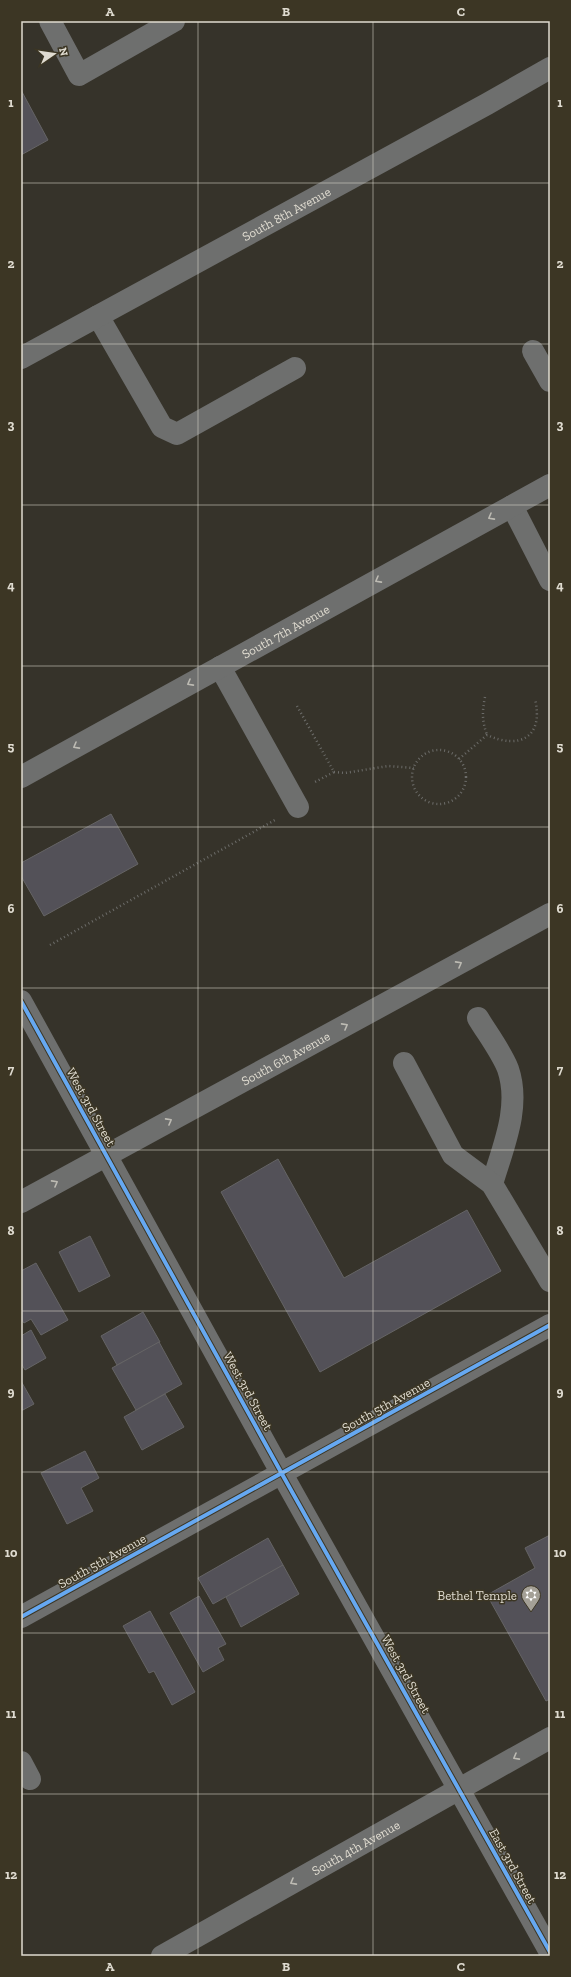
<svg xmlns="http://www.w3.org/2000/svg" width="571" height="1977" font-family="'Zilla Slab',serif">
<rect width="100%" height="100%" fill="#36332a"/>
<g fill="#535158" stroke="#656465">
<path d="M21,90L48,140L21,155Z"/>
<path d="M111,814L138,864L44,916L21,876V863Z"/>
<path d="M278,1159L344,1278L467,1210L501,1271L320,1372L221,1192Z"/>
<path d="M90,1236L110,1276L79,1292L59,1252Z"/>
<path d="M36,1263L68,1320L41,1335L31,1319L24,1323L21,1319V1271Z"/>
<path d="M143,1312L160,1342L117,1365L101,1336Z"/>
<path d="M31,1330L46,1358L25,1370L21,1363V1336Z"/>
<path d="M159,1342L182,1384L136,1410L112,1368Z"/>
<path d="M21,1381L34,1404L21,1411Z"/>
<path d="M165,1394L184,1427L142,1450L124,1417Z"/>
<path d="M85,1451L99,1478L81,1488L93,1511L67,1524L41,1473Z"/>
<path d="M550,1535V1699L546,1701L487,1595L535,1568L525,1548Z"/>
<path d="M268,1538L283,1565L213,1604L198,1578Z"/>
<path d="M283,1565L299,1594L241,1627L226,1597Z"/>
<path d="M199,1596L226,1644L218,1648L224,1660L203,1672L170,1613Z"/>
<path d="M150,1611L195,1692L172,1705L154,1671L149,1673L123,1626Z"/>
</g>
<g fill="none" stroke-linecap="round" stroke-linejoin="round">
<g stroke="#6c6c69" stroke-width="2.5" stroke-dasharray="1 3" stroke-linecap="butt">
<path d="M485,697C482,712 482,721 487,735"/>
<path d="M297,706L334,772L315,782"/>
<circle cx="439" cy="777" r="27"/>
<path d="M459,759L487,735C520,750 544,737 535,699"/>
<path d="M334,772L345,773L388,766L414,768"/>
<path d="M50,945L275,820"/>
</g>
<g stroke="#6e6f6e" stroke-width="22">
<path d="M50,21L79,75L174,21"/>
<path d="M98,316L162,427L177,434L295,368"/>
<path d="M533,351L550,381"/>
<path id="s1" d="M21,358L487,104L550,68"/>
<path d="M512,506L550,580"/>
<path d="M220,667L298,807"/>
<path id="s2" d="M21,777L550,485"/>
<path d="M21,1001L282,1474L550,1952"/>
<path d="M478,1018C487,1033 502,1053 508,1069C521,1107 503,1147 492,1184"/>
<path d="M404,1063L453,1155L492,1184L550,1281"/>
<path id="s3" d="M21,1202L550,914"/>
<path d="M21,1617L550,1325"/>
<path d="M21,1762L30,1779"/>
<path id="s4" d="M162,1956L550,1738"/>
</g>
<defs>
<g id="cycleway">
<path d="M21,1001L282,1474L550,1952"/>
<path d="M21,1617L550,1325"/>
</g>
</defs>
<use href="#cycleway" stroke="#3c3624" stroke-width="6"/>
<use href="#cycleway" stroke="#66a8f1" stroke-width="4"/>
</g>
<defs><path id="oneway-chevron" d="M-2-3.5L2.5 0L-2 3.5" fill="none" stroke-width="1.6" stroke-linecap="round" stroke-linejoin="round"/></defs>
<g stroke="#bdbbb3">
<use href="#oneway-chevron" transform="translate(491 517) rotate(151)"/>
<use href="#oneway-chevron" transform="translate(378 580) rotate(151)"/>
<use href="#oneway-chevron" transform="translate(190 683) rotate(151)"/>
<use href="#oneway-chevron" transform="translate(76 746) rotate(151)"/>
<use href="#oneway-chevron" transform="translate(459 964) rotate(-29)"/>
<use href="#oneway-chevron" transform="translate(345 1026) rotate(-29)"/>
<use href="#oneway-chevron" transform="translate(169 1121) rotate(-29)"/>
<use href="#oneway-chevron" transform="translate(55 1183) rotate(-29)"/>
<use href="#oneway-chevron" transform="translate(516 1757) rotate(151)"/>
<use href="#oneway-chevron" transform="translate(293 1882) rotate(151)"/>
</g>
<path fill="none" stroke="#dfdbd0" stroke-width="1" stroke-opacity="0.55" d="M198,21V1956M373,21V1956M21,183H550M21,344H550M21,505H550M21,666H550M21,827H550M21,988H550M21,1150H550M21,1311H550M21,1472H550M21,1633H550M21,1794H550"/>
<defs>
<symbol id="synagogue-pin" viewBox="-11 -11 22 30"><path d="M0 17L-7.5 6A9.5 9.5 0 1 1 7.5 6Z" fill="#a4a096" stroke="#3c3624"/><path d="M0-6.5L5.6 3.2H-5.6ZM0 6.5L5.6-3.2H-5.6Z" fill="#fff"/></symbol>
</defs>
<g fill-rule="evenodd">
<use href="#synagogue-pin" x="520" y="1584" width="22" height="30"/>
</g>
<g text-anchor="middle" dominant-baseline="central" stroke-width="3" stroke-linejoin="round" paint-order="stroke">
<g font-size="13" fill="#dfdbd0" stroke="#3c3624">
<text stroke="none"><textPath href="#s1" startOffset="302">South 8th Avenue</textPath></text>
<text stroke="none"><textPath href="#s2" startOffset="302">South 7th Avenue</textPath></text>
<text stroke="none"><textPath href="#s3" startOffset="301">South 6th Avenue</textPath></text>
<text transform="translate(91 1107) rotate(61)">West 3rd Street</text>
<text transform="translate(248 1391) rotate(61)">West 3rd Street</text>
<text transform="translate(386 1405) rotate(-29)">South 5th Avenue</text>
<text transform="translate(102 1561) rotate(-29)">South 5th Avenue</text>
<text transform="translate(406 1674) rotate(61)">West 3rd Street</text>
<text stroke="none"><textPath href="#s4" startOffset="222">South 4th Avenue</textPath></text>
<text transform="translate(513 1866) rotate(61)">East 3rd Street</text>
</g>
<g font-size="13" fill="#dfdbd0" stroke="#3c3624" text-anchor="end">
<text x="517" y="1595">Bethel Temple</text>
</g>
</g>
<rect width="571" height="1977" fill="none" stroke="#3c3624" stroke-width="44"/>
<g transform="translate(54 54) rotate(77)" stroke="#3c3624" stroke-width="3" paint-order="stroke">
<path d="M0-3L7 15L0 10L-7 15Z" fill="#dfdbd0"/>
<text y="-6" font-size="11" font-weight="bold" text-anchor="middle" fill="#dfdbd0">N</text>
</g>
<rect x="22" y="22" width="527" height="1933" fill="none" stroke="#dfdbd0" stroke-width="1.5"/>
<g font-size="13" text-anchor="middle" font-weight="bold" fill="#dfdbd0">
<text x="110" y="16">A</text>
<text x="286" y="16">B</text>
<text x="461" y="16">C</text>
<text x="11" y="107">1</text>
<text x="560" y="107">1</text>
<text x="11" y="268">2</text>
<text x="560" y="268">2</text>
<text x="11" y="429">3</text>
<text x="560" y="429">3</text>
<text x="11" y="590">4</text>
<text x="560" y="590">4</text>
<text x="11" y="751">5</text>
<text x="560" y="751">5</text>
<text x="11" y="913">6</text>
<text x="560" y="913">6</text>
<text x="11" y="1074">7</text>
<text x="560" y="1074">7</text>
<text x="11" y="1235">8</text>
<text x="560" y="1235">8</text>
<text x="11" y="1396">9</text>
<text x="560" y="1396">9</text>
<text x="11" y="1557">10</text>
<text x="560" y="1557">10</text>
<text x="11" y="1718">11</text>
<text x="560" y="1718">11</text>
<text x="11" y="1879">12</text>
<text x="560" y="1879">12</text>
<text x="110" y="1971">A</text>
<text x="286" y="1971">B</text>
<text x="461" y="1971">C</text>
</g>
</svg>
